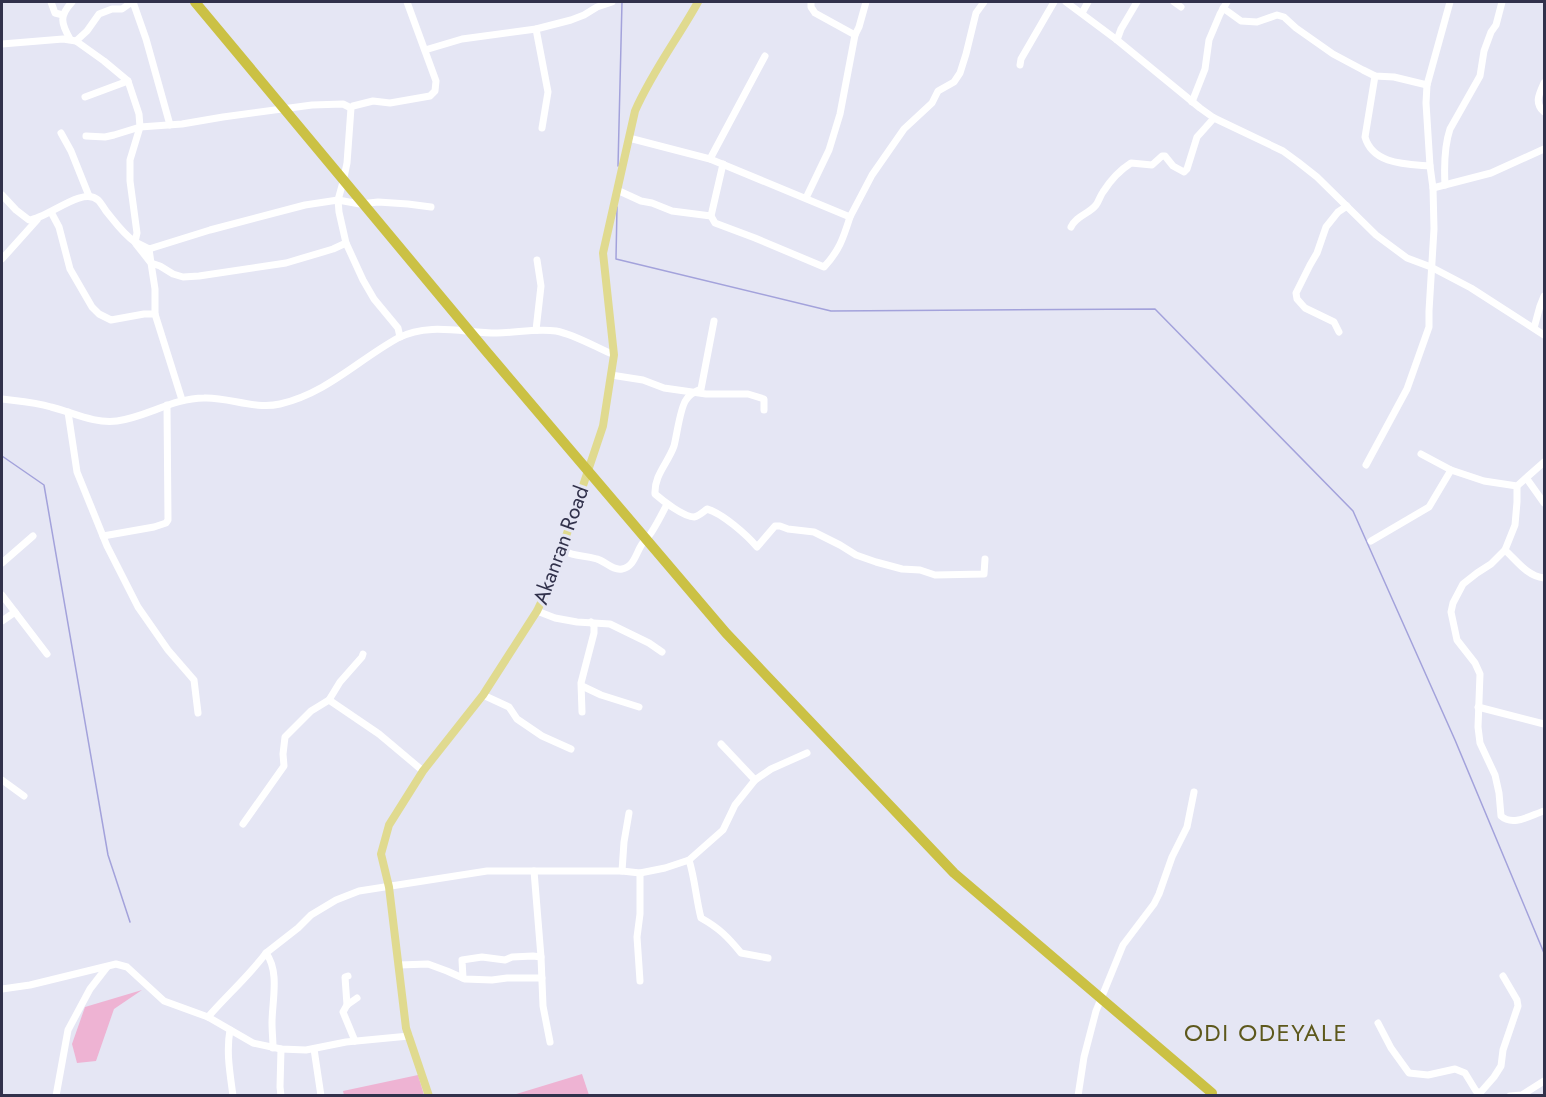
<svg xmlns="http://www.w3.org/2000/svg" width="1546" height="1097" font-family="Jost,sans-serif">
<rect width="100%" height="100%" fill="#e5e6f4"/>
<g fill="#eeb3d3">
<path d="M142,990L114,1009L96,1061L77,1063L72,1044L85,1007Z"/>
<path d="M582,1074L589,1095H513Z"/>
<path d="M418,1075L424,1095H344L343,1091Z"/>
</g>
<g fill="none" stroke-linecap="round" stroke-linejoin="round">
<g stroke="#a3a2db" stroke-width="1.5">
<path d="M618,166L622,2"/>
<path d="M617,207L616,259L831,311L1155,309L1353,511L1455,740L1544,953"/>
<path d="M2,456L44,485L108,855L130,922"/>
</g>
<g stroke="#fff" stroke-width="7">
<path d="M51,2L55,13L63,15"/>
<path d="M133,2L146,39L170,125"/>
<path d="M811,2V7L815,13L855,35"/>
<path d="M1066,2L1117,40L1200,108L1214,118L1283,151L1298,162L1317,177L1376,235L1407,258L1431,267L1471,288L1544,335"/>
<path d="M1174,2L1181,7"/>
<path d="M1223,8L1241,21L1257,22L1277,15L1284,17L1296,28L1333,54L1363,70L1375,76L1394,77L1427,85"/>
<path d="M1082,13L1088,2"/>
<path d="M536,29L548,92L542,128"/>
<path d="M70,39C61,23 59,16 72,2"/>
<path d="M1117,40L1121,29L1137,2"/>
<path d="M76,41L87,31L99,14L112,9H122L132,2"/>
<path d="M2,44L63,39L76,41L104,61L128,81L139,114L140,127L130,160V181L137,233L135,242C123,234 115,222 106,211C104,208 101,203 98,200C82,186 47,219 29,220L16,210L2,195"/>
<path d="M425,50L462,39L536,29L571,20L584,15L597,7L612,2"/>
<path d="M1020,65L1021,59L1054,2"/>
<path d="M1375,76L1365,137C1373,165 1407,164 1430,166"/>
<path d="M1544,83C1539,94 1534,103 1544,112"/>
<path d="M85,97L128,81"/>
<path d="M1192,102L1205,69L1209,40L1220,14L1227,2"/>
<path d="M61,133L71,151L89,196"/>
<path d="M86,136L105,137L114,135L140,127L182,124L223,117L312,105L343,104L351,108"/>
<path d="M629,138L710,159L850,217L872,175L904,129L932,103L938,91L954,82L960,73L966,54L976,13L984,2"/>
<path d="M710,159L765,56"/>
<path d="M723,164L711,216L715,223L755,238L824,267C839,251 843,239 850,217"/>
<path d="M1445,185C1444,166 1444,147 1450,129L1480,76L1484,51L1491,32L1496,25L1502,2"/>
<path d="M1433,188L1491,173L1544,149"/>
<path d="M617,190L641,201L652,203L672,211L711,216"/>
<path d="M806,198L829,150L840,114L855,35L859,27L866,2"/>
<path d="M51,212L59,227L70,269L92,307L99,314L111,320L144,314H155L182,400"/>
<path d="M1071,227C1076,216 1089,214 1096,205C1099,201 1100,196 1103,192C1110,181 1120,170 1131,163L1152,165L1162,156H1165L1173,166L1184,172L1187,169L1197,137L1214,118"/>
<path d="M135,242L149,249L210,230L305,205L338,200L360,204L378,202L408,204L431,207"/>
<path d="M136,244L151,263L155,289V314"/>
<path d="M149,249L151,263L160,266L173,274L183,277L199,276L286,263L333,249L346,243"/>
<path d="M2,259L37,220"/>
<path d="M714,321L701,389C696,391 689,395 686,400C680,408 677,435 674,446C668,463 654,475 655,494C663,501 684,517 694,517C699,516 703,512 707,509C722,513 747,535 757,547L775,526H780L788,529L814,532L840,545L856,555L876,562L902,569L920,570L935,575L984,574L985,559"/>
<path d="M1534,328L1540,306L1544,296"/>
<path d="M536,330L541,286L537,260"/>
<path d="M1339,332L1334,322L1305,308L1297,299L1296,293L1310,265L1317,253L1326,227L1338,212L1347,206"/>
<path d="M400,337L398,328L374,299L363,280L346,243L339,212L338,200L343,182L347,163L351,108L353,106L373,101L390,103L430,96L435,91L436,81L407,2"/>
<path d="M611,375L643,380L664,388L706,394H748L764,399V410"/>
<path d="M2,399C18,401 35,402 51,407C72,412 94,424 117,421C147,417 173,398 204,398C229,397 255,410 280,404C327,393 358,360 398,338C429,322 464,333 497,333C516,333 536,328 556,331C576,335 595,347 614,355"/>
<path d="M68,412L77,472L107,546L138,607L168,650L194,680L198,713"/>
<path d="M1421,454L1451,470L1484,481L1517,486L1544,462"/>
<path d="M1366,465L1407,389L1429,327V311L1434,229L1433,188L1430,166L1426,103L1427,85L1450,2"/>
<path d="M1527,479L1544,503"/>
<path d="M1517,486V502L1515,525L1505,550L1491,564L1477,573L1463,584L1453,603L1451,612L1457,640L1475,663L1480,674L1478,727L1480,743L1495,775L1499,793L1501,816C1513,827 1531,815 1544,811"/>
<path d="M103,536L154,527L166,523L168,520L167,405"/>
<path d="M1371,541L1429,507L1451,470"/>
<path d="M561,549C575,558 582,554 597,559C605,561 613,571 622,569C634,567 636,553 642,544C644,540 648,538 651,533C657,524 662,514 667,504"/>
<path d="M1505,550C1517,561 1527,576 1544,578"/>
<path d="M2,563L33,536"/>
<path d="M2,595L47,654"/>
<path d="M537,611L555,618L577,622L610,624L649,643L662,652"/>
<path d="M2,621L15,612"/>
<path d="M582,686L601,695L639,707"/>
<path d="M483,695L509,707L517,719L542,736L571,749"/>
<path d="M329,700L379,734L423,771"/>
<path d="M1478,707L1544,724"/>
<path d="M582,712L581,683L594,633V626L591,622"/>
<path d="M721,744L755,780"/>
<path d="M2,780L24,796"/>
<path d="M243,824L284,766L283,754L285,737L311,711L329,700L340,682L362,657L363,654"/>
<path d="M689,860C695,879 696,899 701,918C719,928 728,937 741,953L768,958"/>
<path d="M534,871L541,957L543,1006L550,1042"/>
<path d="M622,871L624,842L629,813"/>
<path d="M266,953L298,928L311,915L336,900L359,891L487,871H622L640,873L665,868L689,860L723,830L735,805L755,780L771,769L807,753"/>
<path d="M399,965L428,964L447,971L465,979L492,980L507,978H542"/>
<path d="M463,978L462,960L482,957L505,960L512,957L533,956L541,957"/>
<path d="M640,981L637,937L640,914V873"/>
<path d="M2,989L30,985L116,964L127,967L164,1001L208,1017L253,1043L281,1049L306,1050L346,1042L409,1036"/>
<path d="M347,1005L345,977L348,976"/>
<path d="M208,1017C227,995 249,976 266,953C280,972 272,1001 272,1023C272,1031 273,1040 273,1048"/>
<path d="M1378,1023L1391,1048L1409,1073L1428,1075L1455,1069L1465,1073L1476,1091L1480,1093"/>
<path d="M230,1030C226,1052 230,1073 233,1096"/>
<path d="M355,1041L343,1012L347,1005L357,998"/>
<path d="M281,1049L280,1087L281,1096"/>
<path d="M314,1049L321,1096"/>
<path d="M56,1096L68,1030L90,989L107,967"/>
<path d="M1078,1096L1084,1057L1096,1011L1123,945L1154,904L1159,894L1172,857L1187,827L1194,792"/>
<path d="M1480,1096V1093L1494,1077L1501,1066L1503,1050L1518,1006L1517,1000L1503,976"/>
<path d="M1510,1096L1522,1095L1544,1081"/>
</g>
<path stroke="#e0da8f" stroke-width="8" d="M429,1096L406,1028L389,887L381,854L389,825L423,771L483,695L537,611L550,584L603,426L614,355L603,253L635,111C652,72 678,38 698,2"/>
<path stroke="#cbc144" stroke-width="10" d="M195,2L486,351L726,633L954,873L1212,1093"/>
</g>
<g text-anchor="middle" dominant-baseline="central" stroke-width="6" stroke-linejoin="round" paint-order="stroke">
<g font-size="21" fill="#31314b" stroke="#e5e6f4">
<text transform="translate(561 545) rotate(-70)">Akanran Road</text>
</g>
<g font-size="24" letter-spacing="1.5" fill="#5d581c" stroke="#e5e6f4">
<text x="1266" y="1032">ODI ODEYALE</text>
</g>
</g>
<rect width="1546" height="1097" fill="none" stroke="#31314b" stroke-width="6"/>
</svg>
